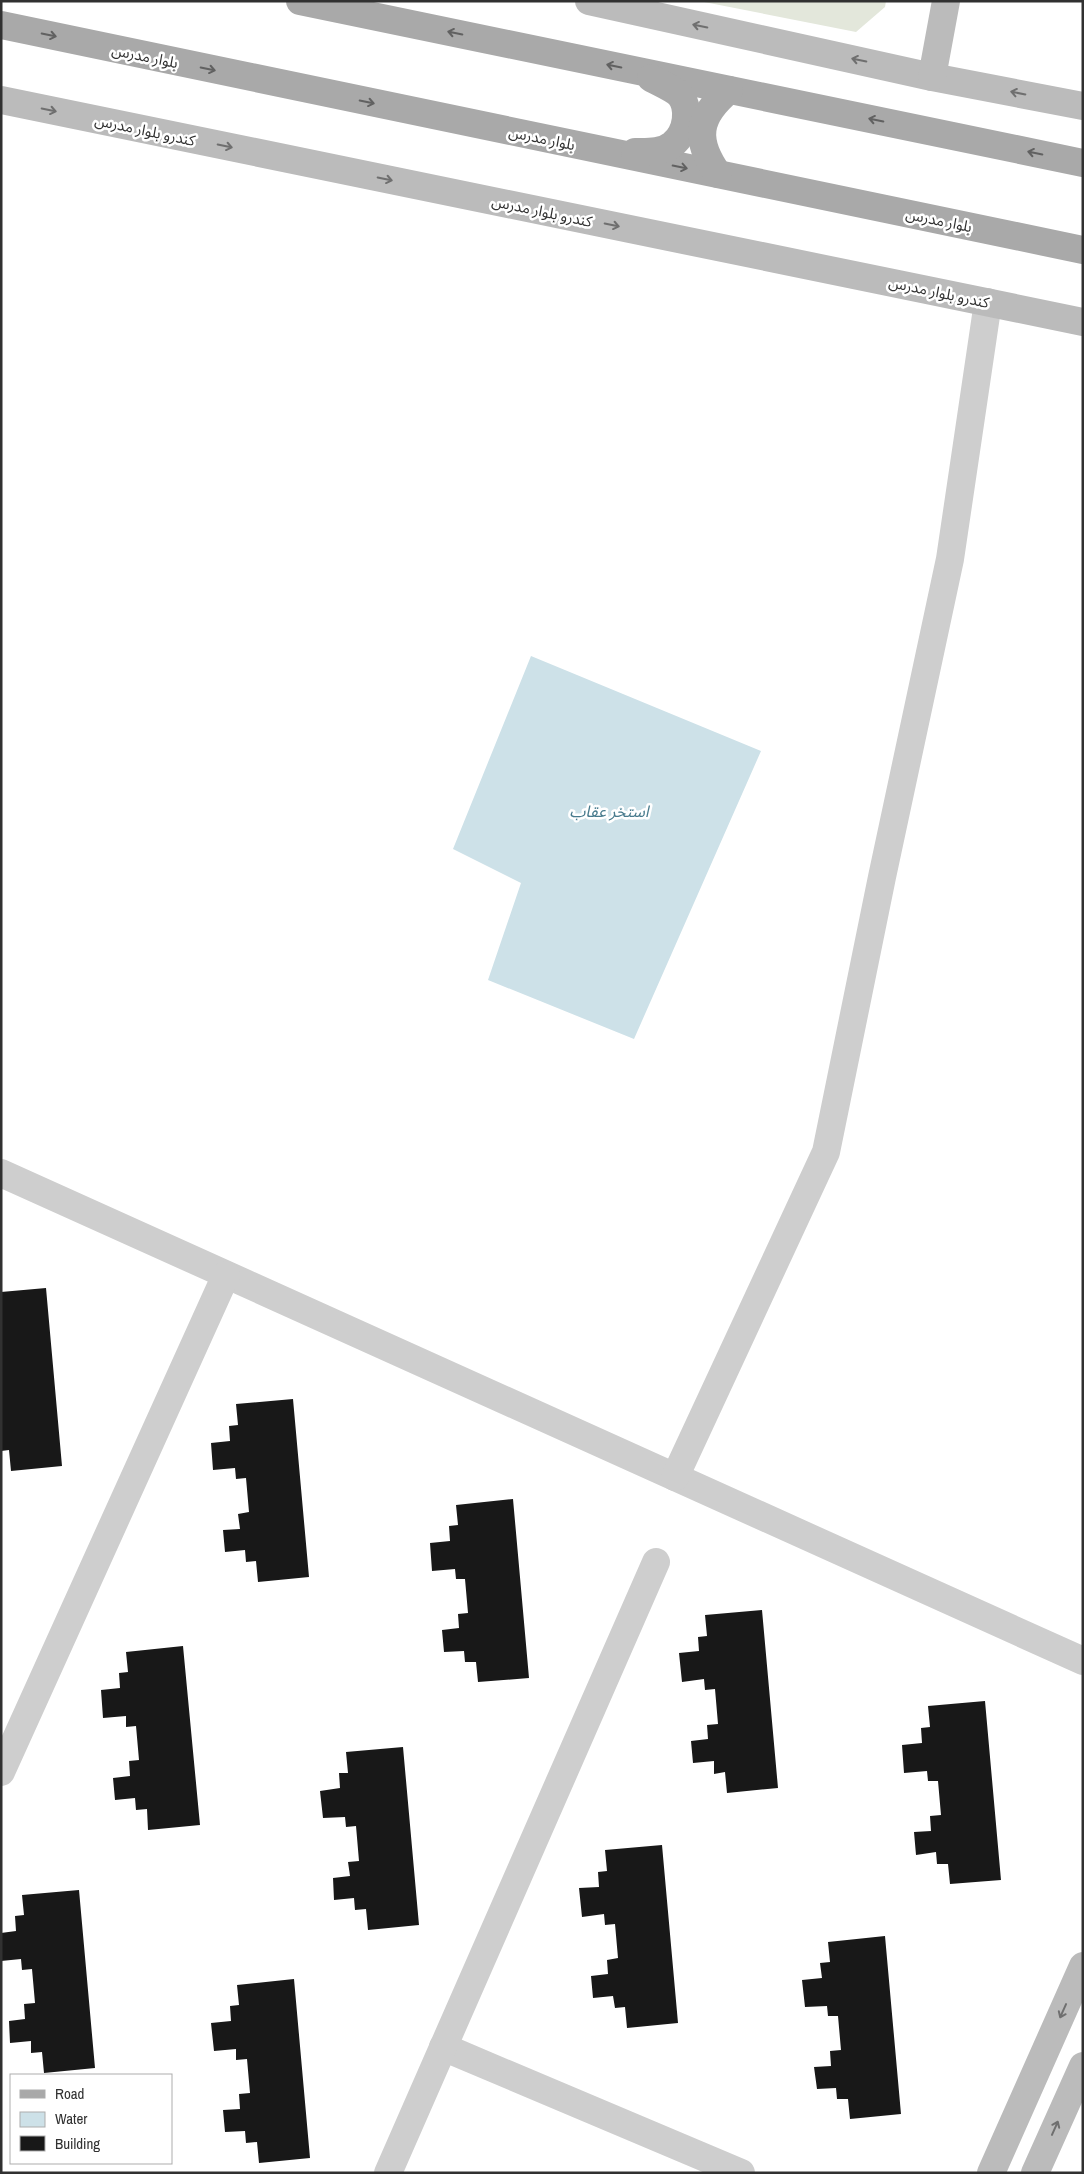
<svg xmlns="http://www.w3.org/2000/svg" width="1084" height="2174" font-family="'Archivo Narrow','Noto Sans Arabic',sans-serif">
<rect width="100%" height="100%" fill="#fff"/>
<path fill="#e3e7db" d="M699,1H886L885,7L856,32Z"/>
<path fill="#cde1e8" d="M531,656L761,751L634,1039L488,980L521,883L453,849Z"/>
<g fill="#181818">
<path d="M46,1288L62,1466L11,1471L9,1450L1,1451V1292Z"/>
<path d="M293,1399L309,1577L258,1582L256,1561L246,1562L245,1550L225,1552L223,1530L240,1529L238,1514L249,1512L246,1478L236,1479L235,1468L213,1470L211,1443L230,1441L229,1426L238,1425L236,1404Z"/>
<path d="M513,1499L529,1678L478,1682L476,1662H465L464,1651L444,1652L442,1630L459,1628L458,1614L468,1613L465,1579H456L455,1569L432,1571L430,1543L450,1541L449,1526L458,1525L456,1505Z"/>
<path d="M762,1610L778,1788L727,1793L725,1772L714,1774V1761L693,1763L691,1741L708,1739L707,1725L718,1724L715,1689L705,1690L704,1679L682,1682L679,1653L699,1651L698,1637L707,1636L705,1615Z"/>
<path d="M183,1646L200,1825L148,1830L147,1809L136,1810L135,1798L115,1800L113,1778L130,1776L129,1761L139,1760L136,1726L126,1727V1716L103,1718L101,1690L120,1688L119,1673L128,1672L126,1652Z"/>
<path d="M985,1701L1001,1880L950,1884L948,1864H937L936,1852L916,1855L914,1832L931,1831L930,1816L941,1815L938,1781H928L927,1771L904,1773L902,1745L922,1743L921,1728L930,1727L928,1706Z"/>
<path d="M403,1747L419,1925L368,1930L366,1909L355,1910L354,1898L334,1900L333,1878L350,1876L348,1862L359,1861L356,1826L346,1827L345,1817L323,1818L320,1791L340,1788L339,1773H348L346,1752Z"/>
<path d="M662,1845L678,2023L627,2028L625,2007L615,2008L613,1996L593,1998L591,1976L608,1974L607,1960L618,1958L615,1924L605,1925L604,1914L582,1917L579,1888L599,1887L598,1872L607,1871L605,1850Z"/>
<path d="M79,1890L95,2068L44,2073L42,2052L31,2053V2041L10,2043L9,2021L25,2019L24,2004L35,2003L32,1969L22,1970L21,1959L1,1961V1933L16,1931L15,1916L24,1915L22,1895Z"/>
<path d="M885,1936L901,2114L850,2119L848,2099H837L836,2088L817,2089L814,2067L831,2066L830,2051L841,2050L838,2016H828L827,2006L805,2007L802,1980L822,1978L820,1963L830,1962L828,1942Z"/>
<path d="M294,1979L310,2158L259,2163L257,2142L246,2143L245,2131L225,2132L223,2110L240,2109L239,2094L250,2093L247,2059L236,2060V2049L214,2051L211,2023L231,2021L230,2006L239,2005L237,1985Z"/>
</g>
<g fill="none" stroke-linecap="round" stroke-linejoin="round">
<g stroke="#cecece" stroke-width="28">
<path d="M1,1173L1083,1661"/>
<path d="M675,1477L826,1152L882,877L950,559L988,302"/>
<path d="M1,1772L226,1275"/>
<path d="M443,2047L741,2173"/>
<path d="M388,2173L656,1562"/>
</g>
<g stroke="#bbb" stroke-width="28">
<path d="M589,1L932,77L1083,106"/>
<path d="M932,77L946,1"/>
<path d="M1,100L1083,322"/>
<path d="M991,2173L1083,1966"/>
<path d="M1035,2173L1083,2066"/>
</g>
<g stroke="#a9a9a9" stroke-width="28">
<path d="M300,1L1083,163"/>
<path d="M1,25L1083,250"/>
<path d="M635,152C648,152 662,153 673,144C687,132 691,108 679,94C672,88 660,83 651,78"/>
<path d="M718,174C694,140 697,117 729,90"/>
</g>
</g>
<defs><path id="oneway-shaft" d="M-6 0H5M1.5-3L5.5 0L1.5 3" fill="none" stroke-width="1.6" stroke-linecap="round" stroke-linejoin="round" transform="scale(1.25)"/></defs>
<g stroke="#6f6f6f">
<use href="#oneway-shaft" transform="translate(700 26) rotate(-168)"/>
<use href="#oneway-shaft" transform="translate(859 60) rotate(-168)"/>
<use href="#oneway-shaft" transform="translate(1018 93) rotate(-169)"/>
<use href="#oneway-shaft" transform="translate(49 110) rotate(12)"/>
<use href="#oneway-shaft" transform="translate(225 146) rotate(12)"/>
<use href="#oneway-shaft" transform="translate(385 179) rotate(12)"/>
<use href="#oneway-shaft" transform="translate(612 225) rotate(12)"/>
<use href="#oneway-shaft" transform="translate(1063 2011) rotate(114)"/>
<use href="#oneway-shaft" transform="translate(1055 2128) rotate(-66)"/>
</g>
<g stroke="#616161">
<use href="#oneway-shaft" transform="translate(455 33) rotate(-168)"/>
<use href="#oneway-shaft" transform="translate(49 35) rotate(12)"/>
<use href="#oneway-shaft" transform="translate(614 66) rotate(-168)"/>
<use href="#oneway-shaft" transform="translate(208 69) rotate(12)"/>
<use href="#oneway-shaft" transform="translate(367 102) rotate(12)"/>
<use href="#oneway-shaft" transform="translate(876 120) rotate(-168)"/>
<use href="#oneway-shaft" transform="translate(1035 153) rotate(-168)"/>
<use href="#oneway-shaft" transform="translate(680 167) rotate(11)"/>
</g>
<g text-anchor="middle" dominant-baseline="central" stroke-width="5" stroke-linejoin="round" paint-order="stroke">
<g font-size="15" fill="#313131" stroke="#fff">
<text transform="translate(145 56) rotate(12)">بلوار مدرس</text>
<text transform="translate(145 130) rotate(12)">کندرو بلوار مدرس</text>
<text transform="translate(542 138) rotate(12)">بلوار مدرس</text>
<text transform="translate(542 211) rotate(12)">کندرو بلوار مدرس</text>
<text transform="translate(939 220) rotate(12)">بلوار مدرس</text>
<text transform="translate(939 292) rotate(12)">کندرو بلوار مدرس</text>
</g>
<g font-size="16" font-style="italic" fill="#477a8c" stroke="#fff">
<text x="609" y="811">استخر عقاب</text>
</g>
</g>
<rect width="1084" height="2174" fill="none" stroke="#313131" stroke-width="5"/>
<rect x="10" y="2074" width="162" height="90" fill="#ffffff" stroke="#adadad"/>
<rect x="20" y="2090" width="25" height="8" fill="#a9a9a9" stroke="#adadad"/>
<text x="55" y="2099" font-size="15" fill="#313131">Road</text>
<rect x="20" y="2112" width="25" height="15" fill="#cde1e8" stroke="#adadad"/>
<text x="55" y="2124" font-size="15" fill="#313131">Water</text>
<rect x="20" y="2136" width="25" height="15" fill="#181818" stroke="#adadad"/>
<text x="55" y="2149" font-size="15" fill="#313131">Building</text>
</svg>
